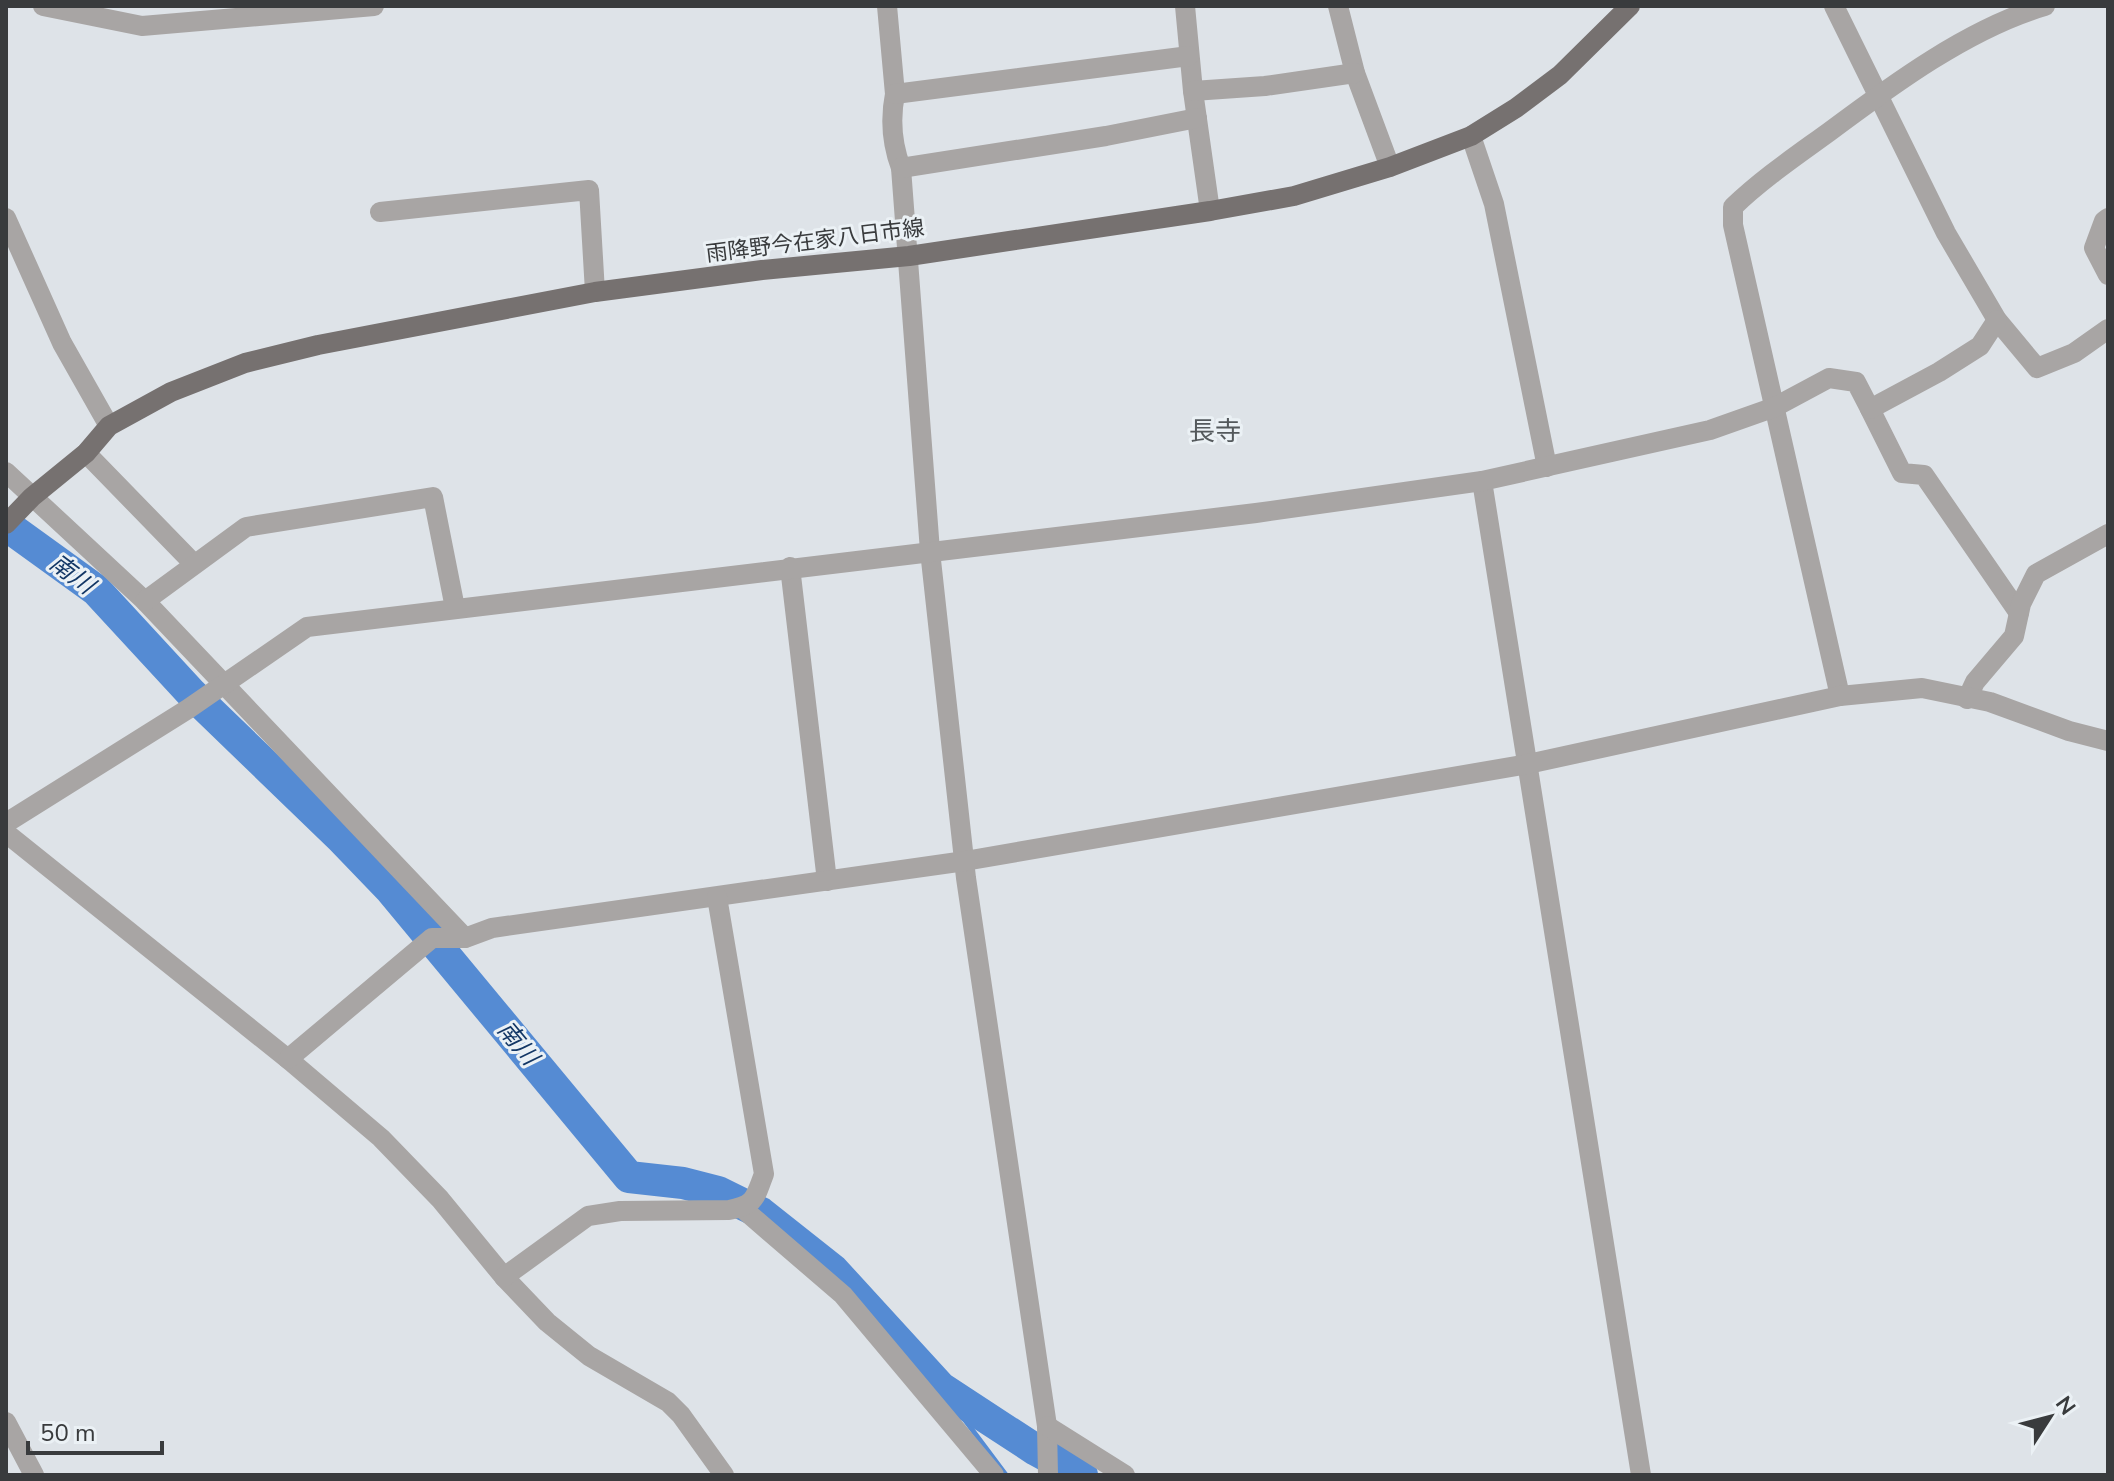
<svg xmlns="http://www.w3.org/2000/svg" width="2114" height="1481" font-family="'Nunito Sans','Noto Sans JP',sans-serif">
<rect width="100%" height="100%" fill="#dee3e8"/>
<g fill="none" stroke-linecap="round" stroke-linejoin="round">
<path stroke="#558bd3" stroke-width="5" d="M941,1388L1006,1475"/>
<path stroke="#558bd3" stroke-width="32" d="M6,525L96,590L192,694L340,837L391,890L629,1177L683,1183L718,1192L761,1213L833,1270L941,1388L1036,1450L1082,1475"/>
<g stroke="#a8a5a4" stroke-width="20">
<path d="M43,6L142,26L374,6"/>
<path d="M887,6L895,94C890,119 892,144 901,168L930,551L966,878L1047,1426L1048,1475"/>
<path d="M1185,6L1193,91L1210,211"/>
<path d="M1338,6L1355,73L1390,167"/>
<path d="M1834,6L1946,233L1997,320L2037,368L2074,353L2108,329"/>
<path d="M1193,91L1265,86L1355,73"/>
<path d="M895,94L1189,56"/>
<path d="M1471,136L1494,204L1547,467"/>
<path d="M901,168L1106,136L1197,118"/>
<path d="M380,212L589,190L595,292"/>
<path d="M6,218L62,343L109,426"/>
<path d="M2108,218L2104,221L2094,248L2108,275"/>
<path d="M1870,409L1902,473L1924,475L2019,613"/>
<path d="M86,453L194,564"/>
<path d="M6,472L145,601L465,938"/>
<path d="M1482,481L1641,1475"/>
<path d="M790,567L827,881"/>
<path d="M145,601L246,527L433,497L455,608"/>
<path d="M1840,696L1733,225V207C1762,179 1796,156 1829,132C1892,85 1969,28 2045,6"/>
<path d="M1967,699L1975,682L2014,636L2021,604L2036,574L2108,534"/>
<path d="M6,823L188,709L307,627L1256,513L1482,481L1710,430L1775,407L1829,378L1856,382L1870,409L1939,372L1980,346L1997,320"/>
<path d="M6,833L288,1059L381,1138L440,1199L504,1277L547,1322L589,1356L668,1402L681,1415L724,1475"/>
<path d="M288,1059L432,938H465L492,928L965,861L1528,764L1840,696L1922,688L1990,702L2069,731L2108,741"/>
<path d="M742,1208L843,1295L994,1475"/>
<path d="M504,1277L588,1216L620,1211L729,1210C756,1205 755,1197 764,1174L717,897"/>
<path d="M6,1422L34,1475"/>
<path d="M1047,1426L1125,1475"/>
</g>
<path stroke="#767170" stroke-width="20" d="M6,524L32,497L86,453L109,426L171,392L245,363L318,345L595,292L762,270L909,256L1210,211L1294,196L1390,167L1471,136L1516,108L1560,75L1630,6"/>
</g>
<g text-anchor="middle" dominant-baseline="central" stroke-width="6" stroke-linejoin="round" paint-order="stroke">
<g font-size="22" fill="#393b3d" stroke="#ebf1f5">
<text transform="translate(815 241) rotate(-7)">雨降野今在家八日市線</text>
</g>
<g font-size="24" font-style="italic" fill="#133766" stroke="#ebf1f5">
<text transform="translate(72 574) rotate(37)">南川</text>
<text transform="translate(518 1043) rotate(50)">南川</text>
</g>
<g font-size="26" fill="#54595c" stroke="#ebf1f5">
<text x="1215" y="431">長寺</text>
</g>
</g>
<rect width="2114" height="1481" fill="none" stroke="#393b3d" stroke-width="16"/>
<g transform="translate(2050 1417) rotate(54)" stroke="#ebf1f5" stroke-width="6" paint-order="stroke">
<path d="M0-6L14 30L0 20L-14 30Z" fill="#393b3d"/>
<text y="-12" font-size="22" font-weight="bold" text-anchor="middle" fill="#393b3d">N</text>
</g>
<path d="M28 1441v12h134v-12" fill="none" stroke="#393b3d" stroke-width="4"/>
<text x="40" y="1441" font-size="24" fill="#393b3d" stroke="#ebf1f5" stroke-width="6" paint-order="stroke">50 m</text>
</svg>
